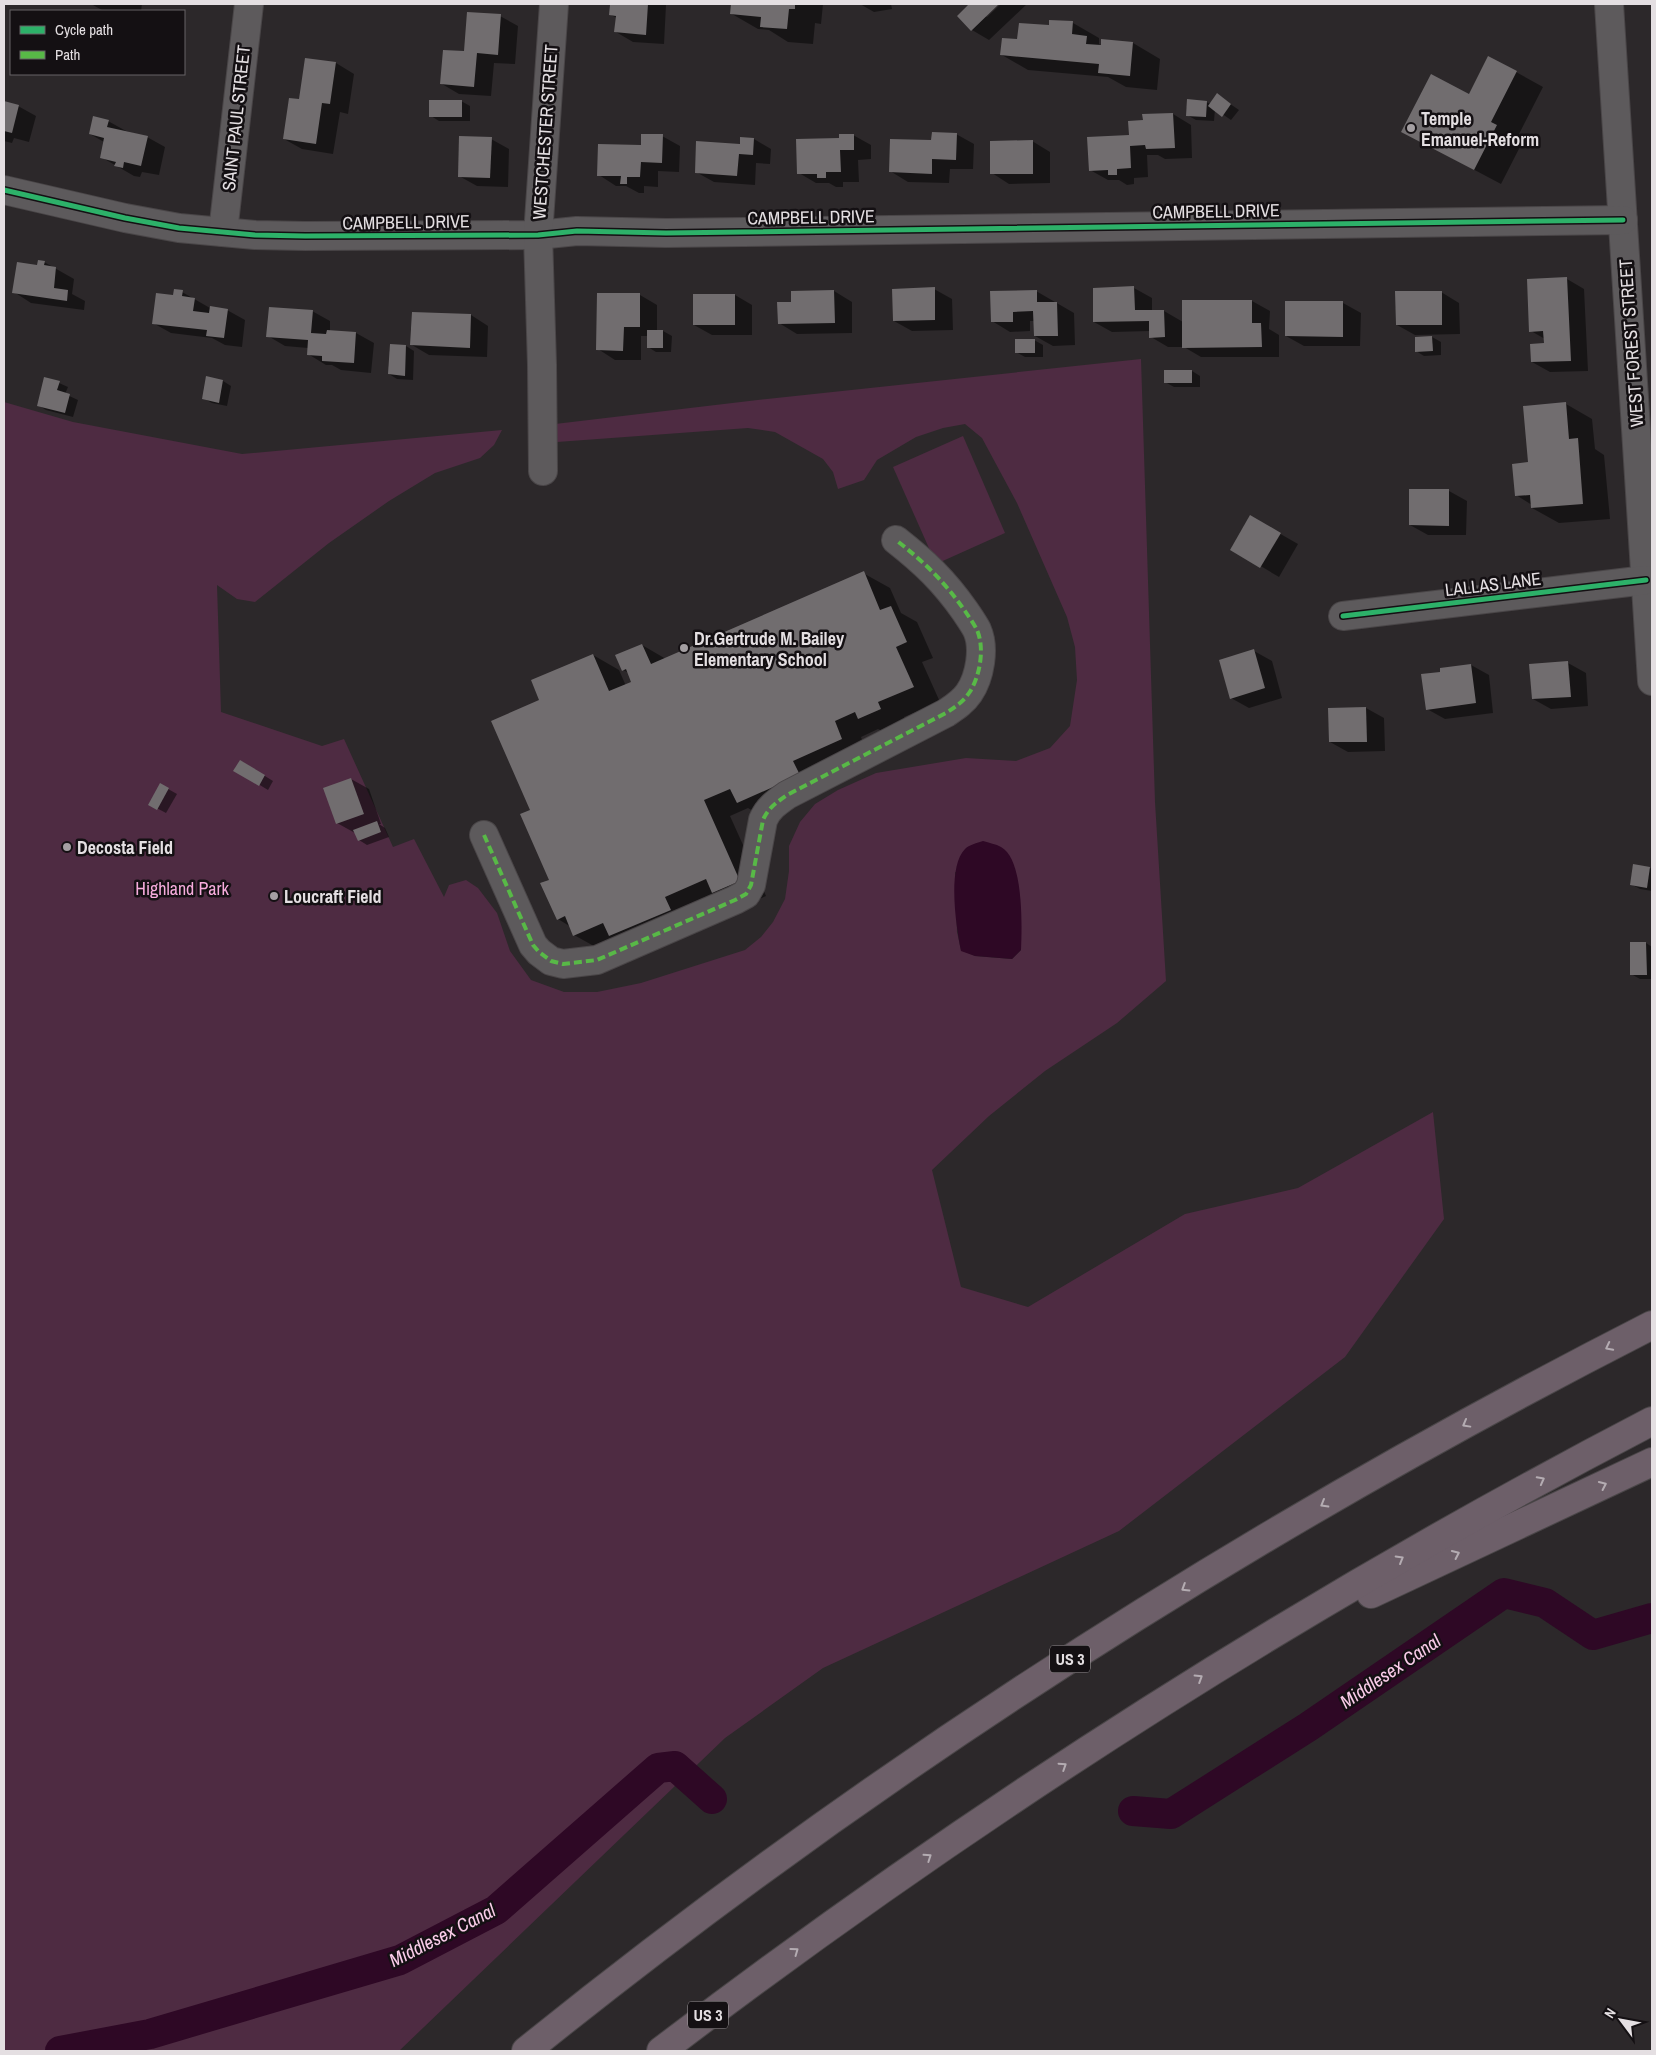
<svg xmlns="http://www.w3.org/2000/svg" width="1656" height="2055" font-family="'Archivo Narrow',sans-serif">
<rect width="100%" height="100%" fill="#2c282a"/>
<g fill="#4e2b42" fill-rule="evenodd">
<path d="M1141,359L1155,802L1166,981L1117,1023L1045,1071L989,1116L932,1170L961,1287L1028,1307L1185,1214L1298,1188L1433,1112L1444,1219L1345,1357L1119,1531L823,1668L725,1738L399,2051H4V402L73,422L242,454L502,430L494,445L480,458L435,473L389,501L329,543L255,602L237,599L217,585L221,712L322,746L344,739L393,847L414,839L444,897L449,885L466,880L478,888L497,913L510,951L531,980L564,992H597L641,983L745,950L761,937L773,922L785,899L789,871V846L800,822L815,804L838,790L876,773L966,758L1016,761L1050,748L1070,726L1077,680L1075,647L1067,617L1017,503L982,438L965,424L943,428L916,437L877,460L864,480L838,489L833,472L823,459L775,432L748,428L557,442L555,424L767,399ZM955,872L1020,899L1021,950L1012,959L975,956L961,950L957,932Z"/>
<path d="M963,436L1005,533L936,564L893,467Z"/>
</g>
<path fill="#2e0825" d="M983,841C989,843 996,844 1001,847C1024,859 1022,927 1021,950L1012,959L975,956L961,951C956,927 947,867 965,849C969,845 977,843 983,841Z"/>
<g fill="#0007">
<path d="M91,4H142L141,11L102,10Z"/>
<path d="M618,4L666,5L664,44L633,42L616,32L617,18L611,15Z"/>
<path d="M732,4H823L821,24L815,23L813,44L788,42L769,30L758,29L732,14Z"/>
<path d="M860,4H891L892,9L874,12Z"/>
<path d="M969,4H998L985,16L987,17L1001,4H1027L989,40L972,30Z"/>
<path d="M500,16L518,26L515,64L494,63L491,96L459,94L442,84L466,52Z"/>
<path d="M1073,23L1099,38V44L1102,46L1103,40L1133,43L1160,59L1157,90L1126,87L1108,77L1028,70L1002,55L1018,41L1050,27Z"/>
<path d="M306,59L336,63L354,74L348,114L340,112L333,154L302,149L284,139L300,101Z"/>
<path d="M1516,72L1543,87L1517,138L1523,141L1501,184L1403,132Z"/>
<path d="M1217,95L1239,110L1231,120L1215,109L1214,121L1196,120L1187,115L1206,102L1211,104Z"/>
<path d="M461,101L470,106V121H439L431,116Z"/>
<path d="M4,102L18,106L36,116L29,142L14,138L12,143L4,141Z"/>
<path d="M1173,114L1191,125L1192,158L1165,159L1158,155H1147L1148,177L1134,178V184L1127,185L1119,180H1108L1090,170L1131,137L1144,122Z"/>
<path d="M108,121L126,131L147,137L165,147L159,175L142,172L140,177L134,176L101,157L104,142L90,134Z"/>
<path d="M956,134L974,144L973,169H950L949,183L908,182L890,171L933,141Z"/>
<path d="M853,135L871,145V159L858,160L859,182H843V187H836L829,183H816L799,173L840,140Z"/>
<path d="M662,136L680,146L679,172L658,171V187L644,186V193H639L626,186H616L599,175L642,146Z"/>
<path d="M491,139L509,149L508,187L477,186L459,176Z"/>
<path d="M754,139L771,149L770,164L756,163L755,185L714,182L696,172Z"/>
<path d="M1032,141L1050,152V183L1009,184L992,173Z"/>
<path d="M44,262L74,279L72,294L85,301L84,310L31,303L14,292Z"/>
<path d="M1567,279L1584,289L1588,371L1550,372L1532,362L1545,345V339L1531,331Z"/>
<path d="M1134,288L1152,298V311H1164L1183,322L1252,301L1270,311L1269,329L1279,335V357H1201L1184,347H1168L1151,337L1150,331L1112,332L1094,322Z"/>
<path d="M934,289L952,299L953,330L912,331L894,321Z"/>
<path d="M834,291L852,302V333L797,334L779,323L793,303Z"/>
<path d="M1036,291L1074,313L1075,345L1053,346L1035,336V321H1030V331L1010,332L992,321Z"/>
<path d="M182,292L210,308L227,310L245,320L242,347L225,345L212,338L171,333L153,323L174,297Z"/>
<path d="M1441,292L1459,303L1460,334L1415,335L1397,325Z"/>
<path d="M640,295L657,305V331H663L672,336L671,352H656L648,347V336H641V360H615L598,349Z"/>
<path d="M735,295L752,305V335H712L694,325Z"/>
<path d="M1343,303L1361,313L1360,346H1304L1286,336Z"/>
<path d="M312,311L330,321V331L356,333L374,343L371,373L341,370L332,365H326L308,354V348L285,346L268,336Z"/>
<path d="M471,315L488,326L487,357L429,355L412,345Z"/>
<path d="M1432,337L1441,342V355L1424,356L1416,351Z"/>
<path d="M1034,340L1043,345V357H1025L1016,352Z"/>
<path d="M391,345L406,346L414,351L413,380L397,379L389,374Z"/>
<path d="M1192,371L1200,376V387H1174L1165,382Z"/>
<path d="M207,377L223,381L231,386L227,406L212,403L203,398Z"/>
<path d="M59,383L68,387L65,394L78,400L73,417L46,410L38,405Z"/>
<path d="M1566,404L1592,419L1595,449L1604,455L1610,519L1559,523L1532,508V505L1516,495L1529,463Z"/>
<path d="M1449,491L1467,501L1466,535H1428L1410,525Z"/>
<path d="M1251,517L1298,544L1279,577L1232,549Z"/>
<path d="M863,573L890,588L901,613L917,622L933,658L922,662L940,702L904,717L907,724L886,733L878,729L861,737L868,755L819,776L826,791L764,818L748,808L730,816L766,896L740,908L601,950L574,935L571,927L558,919L551,880L531,810L541,701L593,655L619,670L626,686L633,682L629,673L623,670L642,645L666,659Z"/>
<path d="M1254,651L1272,661L1282,698L1249,708L1231,698Z"/>
<path d="M1568,663L1586,673L1588,706L1551,709L1533,699Z"/>
<path d="M1471,665L1489,675L1493,713L1445,719L1427,709L1442,673Z"/>
<path d="M1366,708L1384,718L1385,751L1348,752L1330,742Z"/>
<path d="M241,761L273,781L268,790L235,770Z"/>
<path d="M351,779L369,789L381,824H379L385,828L389,837L367,845L359,840L355,833L337,823Z"/>
<path d="M161,785L177,794L166,813L149,804Z"/>
<path d="M1650,868L1652,869V891L1640,889L1631,884Z"/>
<path d="M1646,943L1652,947V979H1640L1631,974Z"/>
</g>
<g fill="none" stroke-linecap="round" stroke-linejoin="round">
<g stroke="#2e0825" stroke-width="30">
<path d="M1133,1811L1171,1814L1308,1727L1504,1593L1545,1603L1593,1635L1652,1618"/>
<path d="M60,2051L150,2034L400,1960L496,1910L658,1768L675,1766L712,1799"/>
</g>
</g>
<g fill="#716d6f">
<path d="M616,4H648L646,35L614,32L616,16L609,15L610,5Z"/>
<path d="M731,4H795V9H789L787,29L760,27L761,17L730,14Z"/>
<path d="M967,4H999L971,31L957,16L968,5Z"/>
<path d="M467,12L501,14L498,55L477,53L474,87L440,84L443,50L464,51Z"/>
<path d="M1049,20L1073,21L1072,34L1087,36L1086,44L1101,45V39L1133,42L1130,76L1098,73L1099,64L1000,55L1002,38L1017,39L1019,23L1049,25Z"/>
<path d="M1488,56L1517,71L1491,122L1497,125L1474,170L1401,132L1431,74L1469,94Z"/>
<path d="M305,58L336,62L330,104L322,103L316,144L283,139L289,98L299,99Z"/>
<path d="M1217,93L1231,104L1222,117L1208,106Z"/>
<path d="M1187,99L1207,101L1206,117L1186,116Z"/>
<rect x="429" y="100" width="33" height="17"/>
<path d="M4,101L19,105L12,133L4,131Z"/>
<path d="M1173,113L1175,148L1146,149L1145,145L1130,146L1131,168L1117,169V175H1108V170L1089,171L1087,137L1129,135L1128,121L1143,120L1142,114Z"/>
<path d="M93,116L109,120L107,127L148,136L141,166L124,162L123,168L114,166L116,162L100,158L104,138L89,134Z"/>
<path d="M932,132L957,133L956,160L932,159V174L889,172L890,139L931,140Z"/>
<path d="M641,134H663L662,163L641,162L640,177H627V184H620L621,176H597L598,144L641,145Z"/>
<path d="M839,134H854V150H840L841,172H826V178H817V174H797L796,139L839,138Z"/>
<path d="M459,136L492,137L490,178L458,177Z"/>
<path d="M740,137L754,138L753,155L739,154L737,176L695,173L696,141L740,144Z"/>
<path d="M1033,140V174H990V141Z"/>
<path d="M38,260L45,261L44,265L56,267L54,288L68,290L67,301L12,293L17,262L37,265Z"/>
<path d="M1567,277L1571,361L1531,362L1530,344L1544,343L1543,331L1529,332L1527,279Z"/>
<path d="M1134,286L1135,310H1164L1165,337L1149,338V321L1093,322V288Z"/>
<path d="M935,287V320L893,321L892,289Z"/>
<path d="M174,289L183,290L182,296L195,298L193,311L209,313L210,306L228,309L224,338L206,336L207,330L152,324L156,293L173,295Z"/>
<path d="M834,290L835,323L778,324L777,302H791V291Z"/>
<path d="M1037,290V302H1057L1058,336H1034L1033,311L1013,312V322H991L990,291Z"/>
<path d="M1395,291H1442V325H1396Z"/>
<path d="M597,293H640V327H624L623,351L596,350Z"/>
<rect x="693" y="294" width="42" height="31"/>
<path d="M1182,300H1252V323H1261L1262,347L1182,348Z"/>
<path d="M1285,301H1343V337L1285,336Z"/>
<path d="M269,307L313,310L311,333L326,334L327,330L356,332L354,363L322,361V356L307,355L308,340L266,337Z"/>
<path d="M412,312L471,314L470,348L410,345Z"/>
<rect x="647" y="330" width="16" height="18"/>
<path d="M1432,336L1433,351L1415,352V337Z"/>
<rect x="1015" y="339" width="20" height="14"/>
<path d="M390,344L406,345L405,376L388,374Z"/>
<rect x="1164" y="370" width="28" height="13"/>
<path d="M206,376L223,380L219,403L202,399Z"/>
<path d="M44,377L60,381L57,390L70,394L65,413L37,406Z"/>
<path d="M1566,402L1569,439L1578,438L1583,504L1531,508L1530,495L1515,496L1512,464L1528,462L1523,406Z"/>
<path d="M1409,489H1449V526L1409,525Z"/>
<path d="M1250,515L1281,533L1260,568L1230,550Z"/>
<path d="M864,571L880,610L891,606L907,642L896,647L914,687L878,702L881,709L858,719L855,712L835,721L842,739L793,761L800,775L737,803L730,789L704,800L740,881L712,893L706,879L665,897L671,910L609,936L603,923L573,936L565,916L557,920L540,883L549,880L520,814L530,810L491,721L539,700L531,680L593,654L609,691L631,682L626,669L622,671L615,655L642,644L651,664Z"/>
<path d="M1254,649L1265,688L1230,699L1219,660Z"/>
<path d="M1568,661L1571,697L1532,699L1529,664Z"/>
<path d="M1471,664L1476,703L1426,710L1421,674L1440,672V668Z"/>
<path d="M1366,707L1367,742H1329L1328,708Z"/>
<path d="M240,760L265,775L259,786L233,771Z"/>
<path d="M351,778L364,814L336,824L323,788Z"/>
<path d="M160,783L169,788L157,810L148,805Z"/>
<path d="M377,821L381,832L358,841L353,830Z"/>
<path d="M1633,864L1650,867L1647,888L1630,885Z"/>
<path d="M1630,942H1646L1647,975H1630Z"/>
</g>
<g fill="none" stroke-linecap="round" stroke-linejoin="round">
<defs>
<g id="street">
<path d="M1609,4L1652,681"/>
<path d="M4,190L125,218L179,228L255,235L305,236L538,235L577,231L666,233L1623,220"/>
<path d="M223,232L249,4"/>
<path d="M543,471L542,365L538,235L554,4"/>
<path d="M1343,616L1646,580"/>
<path d="M484,835L533,945L539,952L551,961L563,964L597,960L735,900L746,894L751,885L763,820C768,808 777,802 787,795L946,713C955,707 963,702 969,693C980,677 985,648 977,630C974,624 969,617 965,611C944,581 924,562 896,540"/>
</g>
<g id="highway">
<path d="M1371,1594L1652,1462"/>
<path d="M526,2051C874,1770 1254,1528 1652,1325"/>
<path d="M661,2051C973,1813 1304,1602 1652,1421"/>
</g>
</defs>
<use href="#street" stroke="#4a4648" stroke-width="30"/>
<use href="#highway" stroke="#4a4648" stroke-width="30"/>
<use href="#street" stroke="#5d5a5c" stroke-width="28"/>
<use href="#highway" stroke="#6d5f69" stroke-width="28"/>
<path stroke="#58b947" stroke-width="4" stroke-dasharray="8 4" stroke-linecap="butt" d="M484,835L533,945L539,952L551,961L563,964L597,960L735,900L746,894L751,885L763,820C768,808 777,802 787,795L946,713C955,707 963,702 969,693C980,677 985,648 977,630C974,624 969,617 965,611C944,581 924,562 896,540"/>
<defs>
<g id="cycleway">
<path d="M4,190L125,218L179,228L255,235L305,236L538,235L577,231L666,233L1623,220"/>
<path d="M1343,616L1646,580"/>
</g>
</defs>
<use href="#cycleway" stroke="#141013" stroke-width="8"/>
<use href="#cycleway" stroke="#2db169" stroke-width="5"/>
</g>
<defs><path id="oneway-chevron" d="M-2-3.5L2.5 0L-2 3.5" fill="none" stroke-width="1.6" stroke-linecap="round" stroke-linejoin="round" transform="scale(1.25)"/></defs>
<g stroke="#b4acb2">
<use href="#oneway-chevron" transform="translate(1609 1347) rotate(153)"/>
<use href="#oneway-chevron" transform="translate(1466 1424) rotate(151)"/>
<use href="#oneway-chevron" transform="translate(1541 1480) rotate(-28)"/>
<use href="#oneway-chevron" transform="translate(1603 1485) rotate(-25)"/>
<use href="#oneway-chevron" transform="translate(1324 1504) rotate(150)"/>
<use href="#oneway-chevron" transform="translate(1456 1554) rotate(-25)"/>
<use href="#oneway-chevron" transform="translate(1400 1559) rotate(-30)"/>
<use href="#oneway-chevron" transform="translate(1185 1588) rotate(148)"/>
<use href="#oneway-chevron" transform="translate(1199 1678) rotate(-32)"/>
<use href="#oneway-chevron" transform="translate(1063 1766) rotate(-33)"/>
<use href="#oneway-chevron" transform="translate(928 1857) rotate(-34)"/>
<use href="#oneway-chevron" transform="translate(795 1951) rotate(-36)"/>
</g>
<g fill="#a49fa2" stroke="#141013" stroke-width="2">
<circle cx="1411" cy="128" r="5"/>
<circle cx="684" cy="648" r="5"/>
<circle cx="67" cy="847" r="5"/>
<circle cx="274" cy="896" r="5"/>
</g>
<g text-anchor="middle" dominant-baseline="central" stroke-width="5" stroke-linejoin="round" paint-order="stroke">
<g fill="#141013" stroke="#a6a1a4" stroke-width="1">
<rect x="1050" y="1645.5" width="40" height="27" rx="4"/>
<rect x="688" y="2001.5" width="40" height="27" rx="4"/>
</g>
<g font-size="16" font-weight="bold" fill="#e4dfe2">
<text x="1070" y="1659">US 3</text>
<text x="708" y="2015">US 3</text>
</g>
<g font-size="18" fill="#e4dfe2" stroke="#141013">
<text transform="translate(236 118) rotate(-84)">SAINT PAUL STREET</text>
<text transform="translate(545 132) rotate(-86)">WESTCHESTER STREET</text>
<text transform="translate(1216 211) rotate(-1)">CAMPBELL DRIVE</text>
<text transform="translate(811 217) rotate(-1)">CAMPBELL DRIVE</text>
<text transform="translate(406 222) rotate(-1)">CAMPBELL DRIVE</text>
<text transform="translate(1631 343) rotate(-94)">WEST FOREST STREET</text>
<text transform="translate(1493 584) rotate(-7)">LALLAS LANE</text>
</g>
<g font-size="18" font-weight="bold" fill="#e4dfe2" stroke="#141013" text-anchor="start">
<text x="1421" y="118">Temple<tspan x="1421" dy="21">Emanuel-Reform</tspan></text>
<text x="694" y="638">Dr.Gertrude M. Bailey<tspan x="694" dy="21">Elementary School</tspan></text>
<text x="77" y="847">Decosta Field</text>
<text x="284" y="896">Loucraft Field</text>
</g>
<g font-size="18" fill="#f7acdd" stroke="#141013">
<text x="182" y="888">Highland Park</text>
</g>
<g font-size="19" font-style="italic" fill="#facce9" stroke="#141013">
<text transform="translate(1390 1671) rotate(-34)">Middlesex Canal</text>
<text transform="translate(442 1935) rotate(-27)">Middlesex Canal</text>
</g>
</g>
<rect width="1656" height="2055" fill="none" stroke="#e4dfe2" stroke-width="10"/>
<rect x="10" y="10" width="175" height="65" fill="#141013" stroke="#676366"/>
<rect x="20" y="26" width="25" height="8" fill="#2db169" stroke="#676366"/>
<text x="55" y="35" font-size="15" fill="#e4dfe2">Cycle path</text>
<rect x="20" y="51" width="25" height="8" fill="#58b947" stroke="#676366"/>
<text x="55" y="60" font-size="15" fill="#e4dfe2">Path</text>
<g transform="translate(1621 2020) rotate(302)" stroke="#141013" stroke-width="4" paint-order="stroke">
<path d="M0-4L9 19L0 12L-9 19Z" fill="#e4dfe2"/>
<text y="-8" font-size="14" font-weight="bold" text-anchor="middle" fill="#e4dfe2">N</text>
</g>
</svg>
